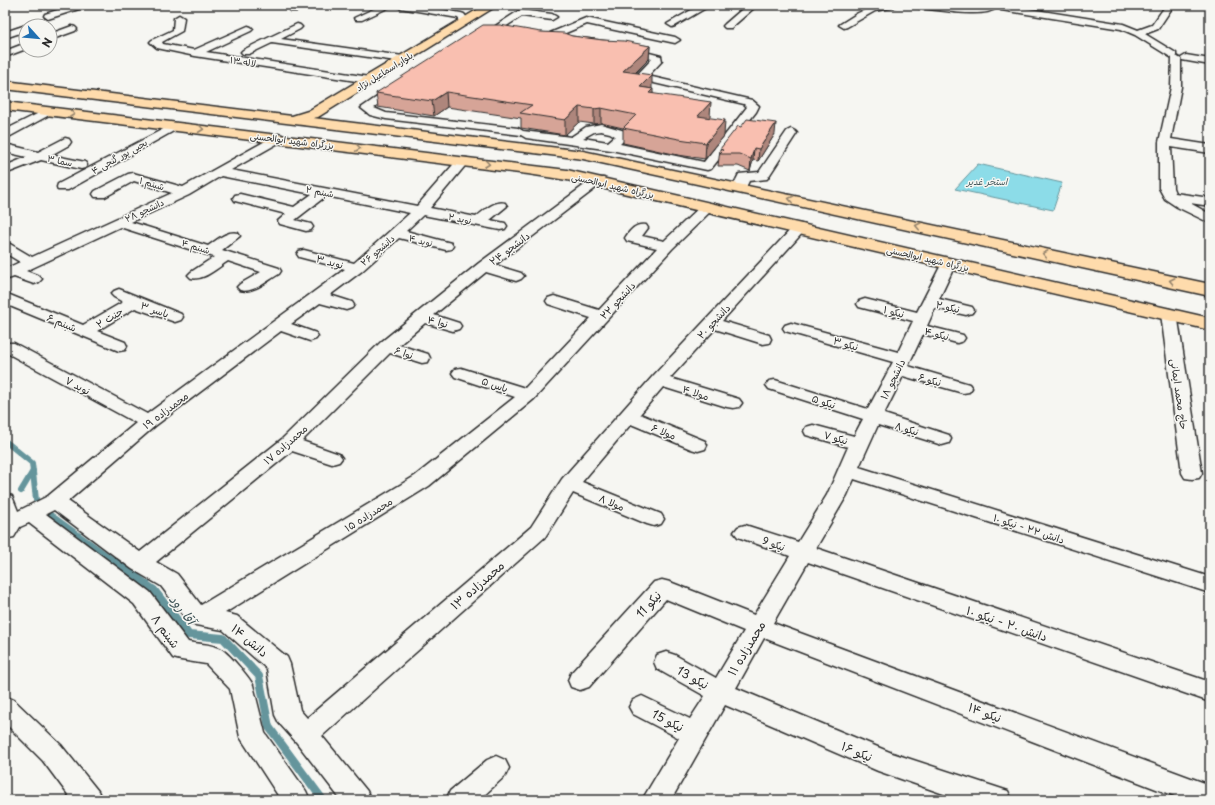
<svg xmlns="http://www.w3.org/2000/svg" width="1215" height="805" font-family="'Playpen Sans','Playpen Sans Arabic',sans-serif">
<rect width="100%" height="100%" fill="#f6f6f2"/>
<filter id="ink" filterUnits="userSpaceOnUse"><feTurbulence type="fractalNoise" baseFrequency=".025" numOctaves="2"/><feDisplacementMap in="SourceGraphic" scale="8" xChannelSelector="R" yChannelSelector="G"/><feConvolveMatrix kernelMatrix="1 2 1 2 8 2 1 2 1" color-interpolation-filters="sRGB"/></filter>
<g filter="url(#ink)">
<path fill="#8cdce8" stroke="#65959c" d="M978,164L1062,183L1053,210L955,189Z"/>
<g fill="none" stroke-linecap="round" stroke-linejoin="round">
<g stroke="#65959c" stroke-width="6">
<path d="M5,441L32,463L36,500L49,514L117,563"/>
<path d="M21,491L33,471"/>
</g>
<path stroke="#65959c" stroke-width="8" d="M115,562L154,590L189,635L223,638L259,676L269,727L323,800"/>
<defs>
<g id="minor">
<path d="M73,5H86L85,7L51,18L48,19L44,16L45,14Z"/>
<path d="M296,5H308L297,11H291L290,9Z"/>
<path d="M382,5H394L362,20H356L354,18Z"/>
<path d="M396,5H415L461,13L464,14L470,22L465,25L462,24L458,18L400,8Z"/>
<path d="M700,5H711L675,26L672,27L667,24Z"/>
<path d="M747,5H755V7L731,28H725L723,26L725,24Z"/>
<path d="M876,5H895L894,7L875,11L847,27L844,28L839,25L858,13Z"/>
<path d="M915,5L978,8L992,5L996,8C985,19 935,9 919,8Z"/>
<path d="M1004,5L1123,24L1138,30L1152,25L1166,5H1174L1158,29L1145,34L1176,53V56L1181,59V87L1171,139L1210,145V153L1171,147L1173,188L1175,193L1210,198V206L1190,203L1210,214V223L1177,207L1165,199L1159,188V142L1171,87L1172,58L1135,35L1121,29L1001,10L1000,8Z"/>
<path d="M520,10L552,14L557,17L552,20L522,16L494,34L491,35L486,32Z"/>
<path d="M179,15L184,18L182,31L162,42L163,44L194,50L248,26L251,27L253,29L251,31L206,52L369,77L374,80L369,83L195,56L157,48L150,42L152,40L173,30L174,18Z"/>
<path d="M586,18L675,37L680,40L675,43L587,24L556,37L553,38L548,35L550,33Z"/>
<path d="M297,24L300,25L302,27L300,29L281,39L403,56L408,59L403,62L272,43L249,54H243L241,52L243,50Z"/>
<path d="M26,25L29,26H26V31L5,38V32Z"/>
<path d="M72,26L75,27L77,29L75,31L50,40V34Z"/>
<path d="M26,43V49L5,57V51Z"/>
<path d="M626,47L661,56L662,61L648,76L752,100L759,106L756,112L711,169L707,170L611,150L526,138L521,135L386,119L370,115L361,108L393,86L397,85L402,88L401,90L374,108L386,113L518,128L523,131L571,137L586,127L601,124L625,131L627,137L620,144L704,162L747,107L744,104L637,79L636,77L637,75L652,59L623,52L621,50ZM601,131L610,133L615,136L608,142L583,138L594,132Z"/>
<path d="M1186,55L1210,59V65L1182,60L1181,58Z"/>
<path d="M49,108L55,111L53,113L5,139V130Z"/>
<path d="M175,123L179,124L181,126L179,128L68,190H58L57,187L58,184Z"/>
<path d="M791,129L795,131L797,133L767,179L749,181L744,191H734L732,188L739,174L759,172L787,131Z"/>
<path d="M278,134L282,135L284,138L282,141L231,170L417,206L459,158H467L469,161L430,208L476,217C484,211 494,200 505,203L507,206L490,220L505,223L507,226L505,229L500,230L423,215L406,231L451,243L453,246L451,249L446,250L399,238L362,271L330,295L352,302L354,305L352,308L346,310L320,303L291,324L316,333L318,336L316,339L310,341L281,331L155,426L68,501L140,552L282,439L381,342L479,263L594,178H604L605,181L495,265L521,273L524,276L521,279L516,281L486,272L434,315L459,323L461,326L459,329L453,331L425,323L399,345L428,354L430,358L428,362L422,363L390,353L302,441L339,454L342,458L339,462L332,464L292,451L156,562L177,574L201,605L415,476L515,397L455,377L452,373L455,369L461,368L525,388L591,318L548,304L546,301L548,298L554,296L599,310L657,248L627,241L625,238C630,230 636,223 646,225L648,228L642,236L664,241L703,204H713L715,207L672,249L534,399L429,486L225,613L237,616L287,657L290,664L300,710L307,718L531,527L562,479L653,376L795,225L800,224L805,225L807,228L722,321L769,335L771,339L769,343L763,344L715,329L670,378L739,399L742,403L739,407L733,408L727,407L663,387L640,414L705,441L707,445L705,449L698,451L691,449L631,424L582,482L661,514L664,519L661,524L654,526L647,524L573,493L545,537L322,736L367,791L371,800H341L297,743L279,723L275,715L267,669L223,630L190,624L161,586L132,569L54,510L46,514L150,592L188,642C198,644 210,644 219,648C227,651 249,677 253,685L265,733L306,791L310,800H281L240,737L230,689L206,664L181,660L173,658L134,604L29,523L20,527L14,537L5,539V494L12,496L18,511L48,496L136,423L5,352V343H14L147,414L345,269L299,257L297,254L299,251L304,250L354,263L410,213L326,196L295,220L311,224L313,227L311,230L306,231L280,224L278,221L286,214L235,201L233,198L235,195L240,194L294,207L312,194L221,176L189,195L131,222L208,246C217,240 227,230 238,233L240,236L222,250L279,268L281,271L279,274C268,280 253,294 240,290L237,287L240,284L261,272L228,261C217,268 204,281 191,278L188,275L191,272L214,257L120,227L26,271L39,276L42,279L39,282L34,284L14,277L5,280V269L20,262L5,253V243L10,244L32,257L172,193L134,181L105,197H95L93,194L95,191L128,174L133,173L183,187Z"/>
<path d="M65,138L69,139L71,142L69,145L51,155L85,162L87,165L85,168L81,169L41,160L5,174V166L27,157L5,152V144L38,152Z"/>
<path d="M949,259L954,260L956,263L939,299L972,307L974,310L972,313L966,315L935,308L927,326L963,335L965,338L963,341L957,343L923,334L908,366L969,384L972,388L969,392L963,393L903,376L884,414L949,435L951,439L949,443L942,445L878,425L859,467L1210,577V593L854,479L847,495L816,548L1210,682V702L808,562L773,623L1210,785V800H1185L764,638L736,688L892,753L1008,791L1012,800H961L878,771L725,705L671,800H642L679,738L633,714L629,707L633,700L642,696L690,719L705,696L657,669L654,662L657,655L666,652L675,655L716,678L744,631L666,599L589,687L580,690L571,687L568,680L571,673L654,582L662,580L670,582L754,615L790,556L738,537L734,532L738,527L745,525L798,542L827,495L848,447L806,435L804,431L806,427L813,425L854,436L863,419L769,389L766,385L769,381L775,380L868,409L893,362L785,331L783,328L785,325L791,323L898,352L913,321L859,307L857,304L859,301L865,299L917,312L942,263L944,260Z"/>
<path d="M119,289L181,314L183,317L181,320L175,322L135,308L97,331L125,342L127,346L125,350L119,351L5,304V293L83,325L123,302L114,297L111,294L114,291Z"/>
<path d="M1169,309L1175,311L1177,314L1202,473L1199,478L1192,479L1185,478L1182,473L1161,314L1163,311Z"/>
<path d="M5,696L14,700L61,745L98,791L102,800H72L43,761L5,723Z"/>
<path d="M496,756L505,760L509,768L505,776L479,800H446L450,791L487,760Z"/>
</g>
<g id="major">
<path d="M485,5H498L318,117L313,118L583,151L1210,284V296L583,159L5,89V81L292,116L308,111Z"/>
<path d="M5,102L567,170L1210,318V330L567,180L528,174L5,110Z"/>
</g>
</defs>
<use href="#minor" stroke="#2b2b2b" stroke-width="3"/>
<use href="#major" stroke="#2b2b2b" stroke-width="3"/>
<use href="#minor" fill="#f6f6f2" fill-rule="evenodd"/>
<use href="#major" fill="#fedbac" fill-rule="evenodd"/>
</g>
<g fill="#d6a497" stroke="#2b2b2b">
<path d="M541,32L650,46L649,59L636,73L652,89L653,94L710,117L709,118L724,136L705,159L678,155L623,143V128L601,123L594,124L579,122L565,135L521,128V118L447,107L434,116L378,107L376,93Z"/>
<path d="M741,127L775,134L758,161L753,160L750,171L738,166H718L720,149Z"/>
</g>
<g fill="#ae867b" stroke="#2b2b2b">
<path d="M650,46L649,59L623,85V71Z"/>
<path d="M652,75V89L640,87Z"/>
<path d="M653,89V104L649,93Z"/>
<path d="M446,92L447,107L434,116L432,101Z"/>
<path d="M711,102L710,117L698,131V116Z"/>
<path d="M579,107V122L565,135V120Z"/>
<path d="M601,108V123L594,124V109Z"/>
<path d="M725,120L724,136L705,159L706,143Z"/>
<path d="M776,123L775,134L758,161L759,149Z"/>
<path d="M754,148L753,160L750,171L751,159Z"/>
</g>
<g fill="#f9bfb0" stroke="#2b2b2b">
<path d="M483,25H500L541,32L564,33L572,36L603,40L624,41L650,46L623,71L652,75L640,87L653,89L649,93L711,102L698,116L725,120L706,143L679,139L623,128L636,115L601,108L594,109L579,107L565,120L520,113L532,105L446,92L432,101L376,93Z"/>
<path d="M747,119L776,123L759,149L754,148L751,159L739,154H719L723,150L720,149L738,126L741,127Z"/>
</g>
<defs><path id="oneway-chevron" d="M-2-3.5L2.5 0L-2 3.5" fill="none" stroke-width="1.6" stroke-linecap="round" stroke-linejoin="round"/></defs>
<g stroke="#94836c">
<use href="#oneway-chevron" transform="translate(72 114) rotate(7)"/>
<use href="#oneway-chevron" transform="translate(201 129) rotate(7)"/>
<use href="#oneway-chevron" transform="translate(358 148) rotate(7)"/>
<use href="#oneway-chevron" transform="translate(487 164) rotate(7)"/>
<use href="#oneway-chevron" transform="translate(791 199) rotate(-168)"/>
<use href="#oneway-chevron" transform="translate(918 226) rotate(-168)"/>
<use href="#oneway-chevron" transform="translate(1045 254) rotate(-168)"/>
<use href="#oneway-chevron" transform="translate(1172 281) rotate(-168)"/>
</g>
</g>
<g text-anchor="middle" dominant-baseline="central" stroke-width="3" stroke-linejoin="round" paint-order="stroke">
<g font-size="9" fill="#2b2b2b" stroke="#f6f6f2">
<text transform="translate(243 61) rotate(9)">لاله ۱۳</text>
<text transform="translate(384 71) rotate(-32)">بلوار اسماعیل نژاد</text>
<text transform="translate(292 140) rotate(7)">بزرگراه شهید ابوالحسنی</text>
<text transform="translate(119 156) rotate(-29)">یحیی پور گنجی ۴</text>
<text transform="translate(60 160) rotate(12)">سما ۳</text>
<text transform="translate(152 183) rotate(16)">شبنم ۱</text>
<text transform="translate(613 185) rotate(13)">بزرگراه شهید ابوالحسنی</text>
<text transform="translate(320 191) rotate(11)">شبنم ۲</text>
<text transform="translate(144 210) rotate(-25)">دانشجو ۲۸</text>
<text transform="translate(460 218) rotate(12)">نوید ۲</text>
<text transform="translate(421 240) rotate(15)">نوید ۴</text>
<text transform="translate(196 246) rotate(17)">شبنم ۴</text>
<text transform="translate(377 250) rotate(-41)">دانشجو ۲۶</text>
<text transform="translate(928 258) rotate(13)">بزرگراه شهید ابوالحسنی</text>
</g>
<g font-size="9" font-style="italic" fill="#43575a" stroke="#f6f6f2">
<text x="987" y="181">استخر غدیر</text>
</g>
<g font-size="10" fill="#2b2b2b" stroke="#f6f6f2">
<text transform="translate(509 248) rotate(-37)">دانشجو ۲۴</text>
<text transform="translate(330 261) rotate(15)">نوید ۳</text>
<text transform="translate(617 300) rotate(-47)">دانشجو ۲۲</text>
<text transform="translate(948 306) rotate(13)">نیکو ۲</text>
<text transform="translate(155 309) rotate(19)">یاسر ۳</text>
<text transform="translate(894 311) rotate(14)">نیکو ۱</text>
<text transform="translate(109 317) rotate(-31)">جنت ۲</text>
<text transform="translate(438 321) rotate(15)">نوا ۴</text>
<text transform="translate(713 321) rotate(-47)">دانشجو ۲۰</text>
<text transform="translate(62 322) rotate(23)">شبنم ۶</text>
<text transform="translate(937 333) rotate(15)">نیکو ۴</text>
<text transform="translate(846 343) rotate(16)">نیکو ۳</text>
<text transform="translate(404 352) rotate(19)">نوا ۶</text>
<text transform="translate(892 379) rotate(-64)">دانشجو ۱۸</text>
<text transform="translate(930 379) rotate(16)">نیکو ۶</text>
<text transform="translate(495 384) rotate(18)">یاس ۵</text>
<text transform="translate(78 385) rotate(28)">نوید ۷</text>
<text transform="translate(696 392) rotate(18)">مولا ۴</text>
<text transform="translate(1180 394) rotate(82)">حاج محمد ایمانی</text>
<text transform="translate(824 401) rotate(18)">نیکو ۵</text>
<text transform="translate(165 410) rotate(-37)">محمدزاده ۱۹</text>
<text transform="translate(907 428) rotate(17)">نیکو ۸</text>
<text transform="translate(664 431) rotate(22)">مولا ۶</text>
<text transform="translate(836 437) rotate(16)">نیکو ۷</text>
<text transform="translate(285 444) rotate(-41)">محمدزاده ۱۷</text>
<text transform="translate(612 502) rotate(23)">مولا ۸</text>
<text transform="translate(368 514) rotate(-32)">محمدزاده ۱۵</text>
<text transform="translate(1029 528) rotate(18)">دانش ۲۲ - نیکو ۱۰</text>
<text transform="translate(774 543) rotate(20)">نیکو 9</text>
</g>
<g font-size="12" fill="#2b2b2b" stroke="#f6f6f2">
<text transform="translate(477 585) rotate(-41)">محمدزاده ۱۳</text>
<text transform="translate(648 604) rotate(-48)">نیکو 11</text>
<text transform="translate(1007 623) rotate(19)">دانش ۲۰ - نیکو ۱۰</text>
<text transform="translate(166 631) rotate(54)">شبنم ۸</text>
<text transform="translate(250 640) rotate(40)">دانش ۱۴</text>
<text transform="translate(746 648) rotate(-59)">محمدزاده ۱۱</text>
<text transform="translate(693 677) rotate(29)">نیکو 13</text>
<text transform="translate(985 712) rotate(21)">نیکو ۱۴</text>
<text transform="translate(668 720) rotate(27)">نیکو 15</text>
<text transform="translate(857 751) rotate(23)">نیکو ۱۶</text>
</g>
<g font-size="13" font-style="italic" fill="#43575a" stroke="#f6f6f2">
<text transform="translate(183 609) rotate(52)">آقا رود</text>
</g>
</g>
<rect width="1215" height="805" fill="none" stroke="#f6f6f2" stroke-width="20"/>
<rect x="10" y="10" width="1195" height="785" fill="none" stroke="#2b2b2b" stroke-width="1.5" filter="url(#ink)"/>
<g transform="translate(38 38) rotate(117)"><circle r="19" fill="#f6f6f2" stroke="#a5a5a2"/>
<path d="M0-3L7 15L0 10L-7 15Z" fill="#1f6fb2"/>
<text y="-6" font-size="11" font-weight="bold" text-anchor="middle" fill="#2b2b2b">N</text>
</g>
</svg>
